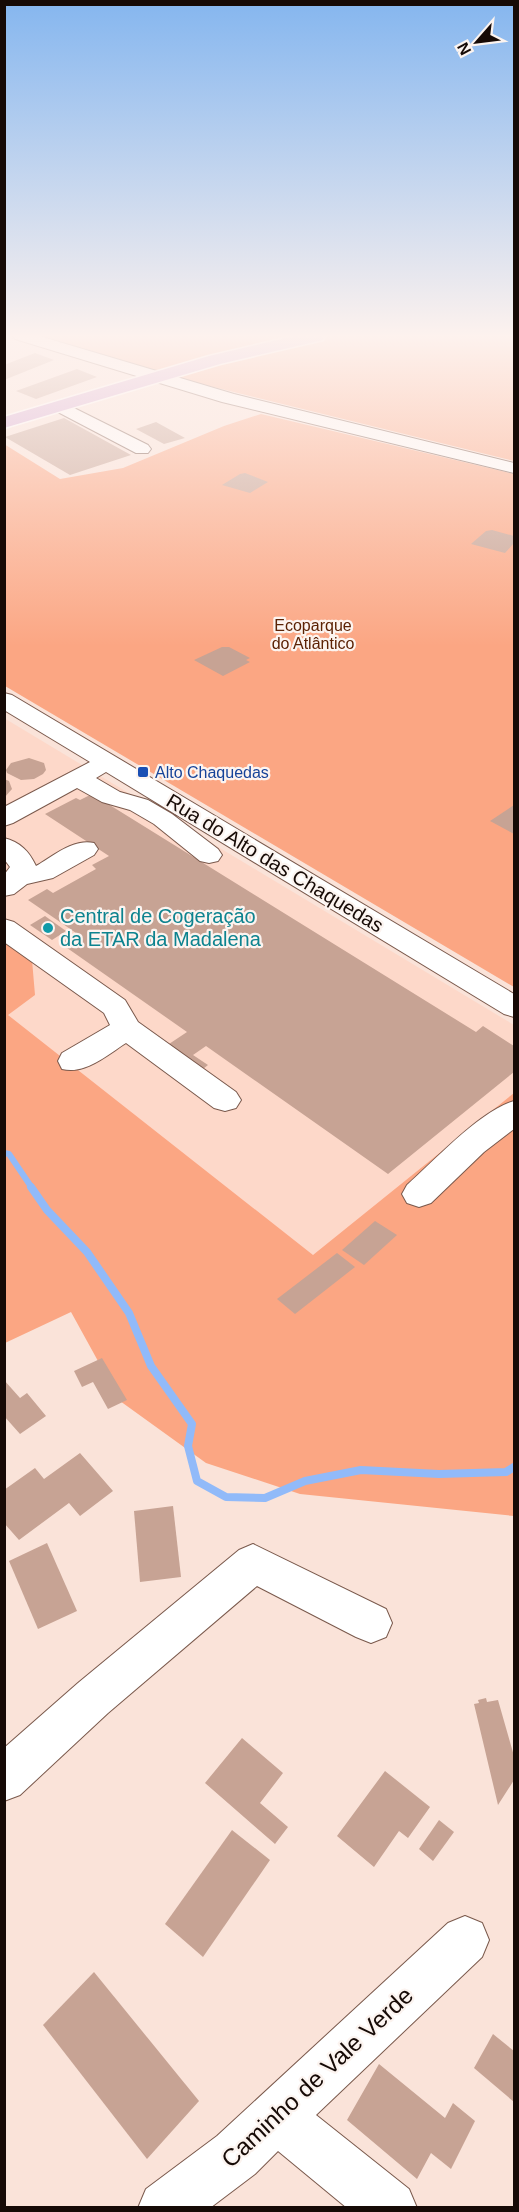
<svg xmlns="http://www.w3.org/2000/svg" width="519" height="2212" font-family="Helvetica,sans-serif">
<rect width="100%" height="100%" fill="#fae3d9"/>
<path fill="#fdd8c9" d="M4,718L514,1025V1104L317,1263L5,1020Z"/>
<g fill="#fba683">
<path d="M38,336H514V461L173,377Z"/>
<path d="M261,414L514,474V987L5,686L4,444L60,479L123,468L224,426Z"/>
<path d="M4,939L32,960L35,995L8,1015L313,1255L514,1093V1516L300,1494L206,1463L120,1401L71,1312L5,1343Z"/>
</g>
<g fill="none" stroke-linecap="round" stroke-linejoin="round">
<path stroke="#91baf9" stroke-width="6" d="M4,1153L9,1154L32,1188"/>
<path stroke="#91baf9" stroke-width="8" d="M31,1187L47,1210L87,1252L129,1313L151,1366L192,1424L188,1446L197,1481L226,1497L265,1498L305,1481L361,1470L439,1474L506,1472L514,1467"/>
</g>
<g fill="#c7a394">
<path d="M35,353L54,360L4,380V365Z"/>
<path d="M77,369L97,377L36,399L16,391Z"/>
<path d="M64,418L131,455L70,475L5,437Z"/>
<path d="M156,422L185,438L164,444L136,429Z"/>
<path d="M245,473L268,482L250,493L222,485L240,474Z"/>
<path d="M492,530L514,536V543L505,553L471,544L486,531Z"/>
<path d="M222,647H229L250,658L246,660L250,662L223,676L194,660Z"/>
<path d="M29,758L44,763L46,770L43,774L34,779L21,780L7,773L6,770L11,763Z"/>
<path d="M4,779L9,781L12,789L4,798Z"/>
<path d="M92,794L476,1032L483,1026L514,1046V1072L388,1174L206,1046L193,1055L208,1065L198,1073L163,1048L187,1032L60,943L76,933L28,900L47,889L53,893L96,869L92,865L109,856L45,814L76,798L80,800Z"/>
<path d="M514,805V834L490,821Z"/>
<path d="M45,916L66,931L52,940L30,925Z"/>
<path d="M375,1221L397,1235L364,1265L342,1250Z"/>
<path d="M337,1253L355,1267L295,1314L277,1299Z"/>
<path d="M102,1358L127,1400L108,1409L93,1382L82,1387L74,1371Z"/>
<path d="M4,1380L20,1398L27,1393L46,1416L20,1434L4,1416Z"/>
<path d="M80,1453L113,1491L80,1516L69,1503L19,1540L4,1523V1490L35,1468L44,1479Z"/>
<path d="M173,1506L181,1577L140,1582L134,1511Z"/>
<path d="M47,1543L77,1611L38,1629L9,1561Z"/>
<path d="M486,1698L487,1702L498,1700L514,1756V1780L498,1805L474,1704L479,1703L478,1700Z"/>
<path d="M242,1738L283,1773L260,1803L288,1827L275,1844L205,1783Z"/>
<path d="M385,1771L430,1807L408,1838L399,1831L374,1867L337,1836Z"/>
<path d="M439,1820L454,1832L433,1861L419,1849Z"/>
<path d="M232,1830L270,1860L203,1957L165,1924Z"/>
<path d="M94,1972L199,2101L147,2159L43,2025Z"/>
<path d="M493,2034L514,2051V2102L474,2068Z"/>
<path d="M379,2064L445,2118L453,2103L475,2121L451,2169L431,2153L417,2179L347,2120Z"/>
</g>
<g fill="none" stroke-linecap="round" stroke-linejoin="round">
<defs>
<g id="minor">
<path d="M13,336H39L234,394L514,463V473L222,402L15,339Z"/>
<path d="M60,401L148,445L151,449L148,453H136L54,410L51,406L54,402Z"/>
<path d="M4,693L12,695L514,994V1017L504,1014L106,772L96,778L120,792L148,800L172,814L218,849L222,855L218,861L209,863L200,861L154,824L130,810L102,802L77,788L13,823L4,826V807L90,762L4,710Z"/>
<path d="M4,838C20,842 29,851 36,866C53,856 74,838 94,843L98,849L94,855L53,878L27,884L14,894L4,896V875L10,867L4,859Z"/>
<path d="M4,919L14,922L125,1000L138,1022L236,1092L241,1100L236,1108L225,1111L214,1108L126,1043C107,1055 85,1075 62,1069L58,1061L62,1053L110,1025L104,1013L4,942Z"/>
<path d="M514,1101V1129L484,1152L431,1203L419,1207L407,1203L402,1194L407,1185C434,1161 480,1111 514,1101Z"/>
<path d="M253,1544L386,1609L392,1623L386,1637L371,1643L356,1637L257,1586L108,1713L20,1795L4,1801V1748L78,1683L239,1550Z"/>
<path d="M465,1916L482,1923L489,1940L482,1957L316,2115L409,2189L417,2208H347L278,2151L255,2174L210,2208H138L146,2189L217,2136L448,1923Z"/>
</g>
<path id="major" d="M294,336H325L323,340L220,364L4,428V417L209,356Z"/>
</defs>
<use href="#minor" stroke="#7a594c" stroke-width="2"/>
<use href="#major" stroke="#fff" stroke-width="3"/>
<use href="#minor" fill="#fff" fill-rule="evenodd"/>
<use href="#major" fill="#d1a2d3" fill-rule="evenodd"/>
</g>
<linearGradient id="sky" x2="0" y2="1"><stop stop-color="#85b6ef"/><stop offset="0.52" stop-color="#fdf2ee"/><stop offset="1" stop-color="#fdf2ee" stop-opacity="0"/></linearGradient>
<rect width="519" height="646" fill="url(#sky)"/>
<rect fill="#1a4fb4" stroke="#fcf4f0" stroke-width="2" x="137" y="766" width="12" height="12" rx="3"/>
<circle fill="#0f9aa8" stroke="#fcf4f0" stroke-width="2" cx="48" cy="928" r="6"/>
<g text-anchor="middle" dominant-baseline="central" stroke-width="4.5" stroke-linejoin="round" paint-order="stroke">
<g font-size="16" fill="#5c2204" stroke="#fcf4f0">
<text x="313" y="625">Ecoparque<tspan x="313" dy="18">do Atlântico</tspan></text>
</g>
<g font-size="16" fill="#164399" stroke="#fcf4f0" text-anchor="start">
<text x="155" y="772">Alto Chaquedas</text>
</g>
<g font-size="20" fill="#160a06" stroke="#fcf4f0">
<text transform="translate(275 863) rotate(31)">Rua do Alto das Chaquedas</text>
</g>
<g font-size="20" fill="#0d838f" stroke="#fcf4f0" text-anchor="start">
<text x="60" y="916">Central de Cogeração<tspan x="60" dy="23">da ETAR da Madalena</tspan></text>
</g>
<g font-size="24" fill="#160a06" stroke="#fcf4f0">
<text transform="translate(317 2077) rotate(-43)">Caminho de Vale Verde</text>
</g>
</g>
<rect width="519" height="2212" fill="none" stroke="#160a06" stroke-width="12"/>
<g transform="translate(477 42) rotate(242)" stroke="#fcf4f0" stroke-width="4.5" paint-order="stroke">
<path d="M0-4.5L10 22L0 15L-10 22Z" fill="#160a06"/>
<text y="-9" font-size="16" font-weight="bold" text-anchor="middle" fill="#160a06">N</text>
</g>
</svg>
